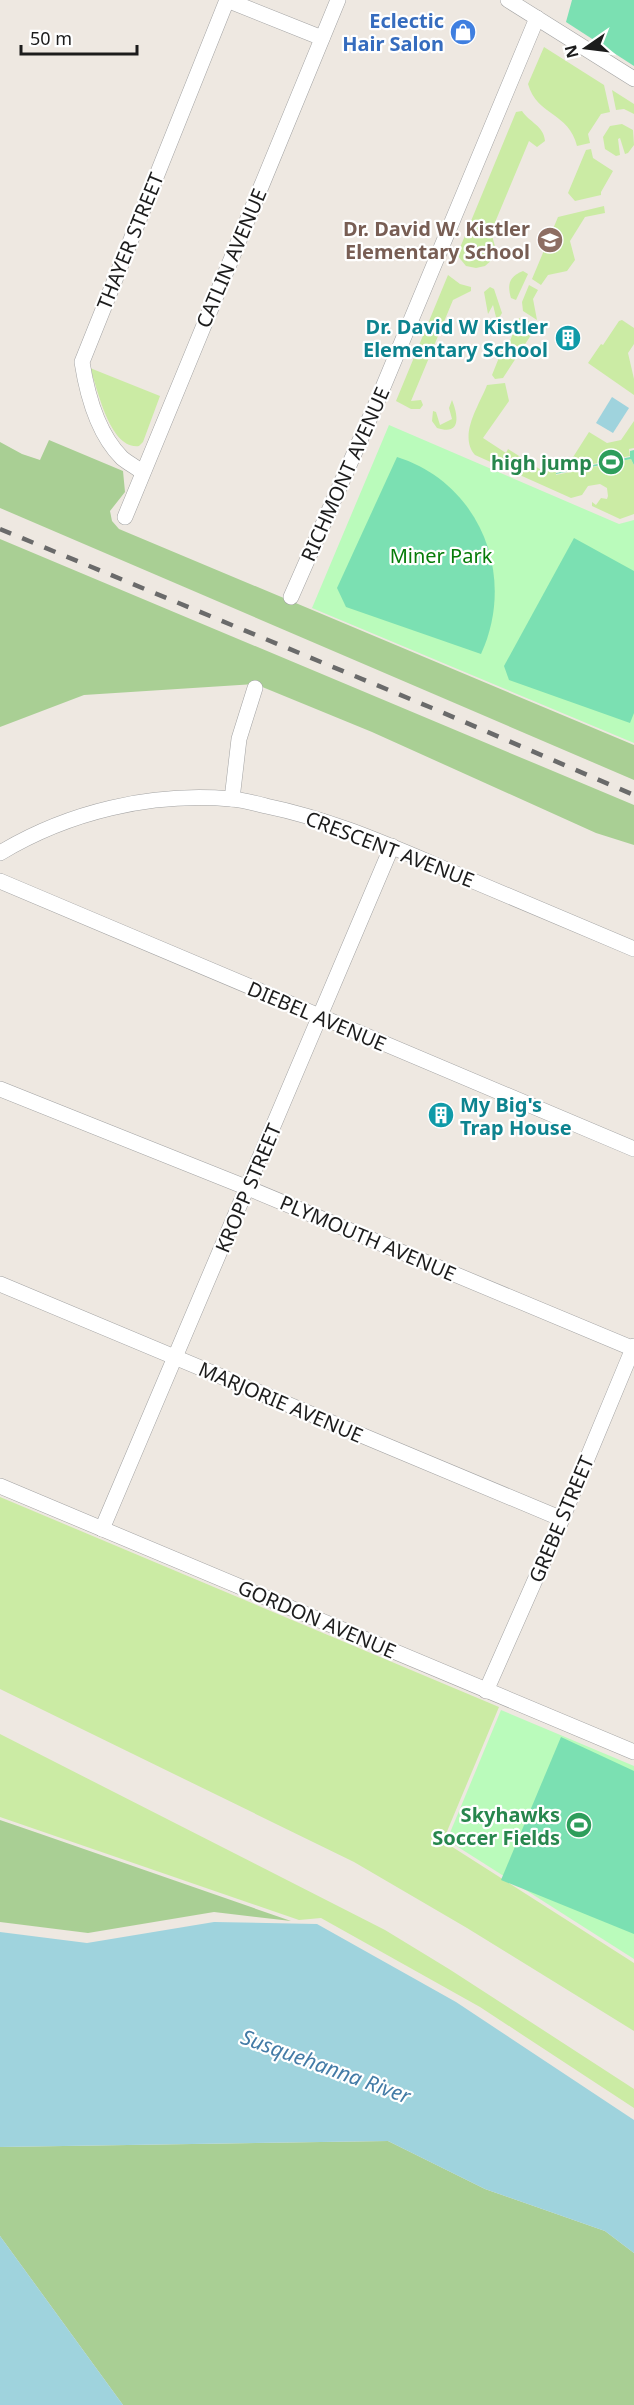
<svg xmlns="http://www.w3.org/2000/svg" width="634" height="2405" font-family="'Noto Sans',sans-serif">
<rect width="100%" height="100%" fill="#eee8e1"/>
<g fill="#cbeba4">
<path d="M544,47L604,85L610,112L601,114L588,134L590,143L577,146C569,112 537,116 528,84Z"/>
<path d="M612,90L634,104V114L624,109L616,110Z"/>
<path d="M522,111C529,122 544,126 545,141L537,147L529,141L491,232L496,250L494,258L485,266L476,268L466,266L457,255L516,112Z"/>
<path d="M622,124L633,130L634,145L628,153L625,154L620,138L618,139L620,155L616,156L605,149L603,137L610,126Z"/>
<path d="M591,149L593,158L613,171L601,192V195L575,201L568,193L586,150Z"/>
<path d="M604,206L605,213L585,217L570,241L575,260L567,271L548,275L541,285L532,279L558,217Z"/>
<path d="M523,271L528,274L516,300L511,298C507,284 509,277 523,271Z"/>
<path d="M448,275L460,284L471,287V291L453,300L411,401L421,400L423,405L420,409H411L396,401Z"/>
<path d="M529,285L538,290L533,299L537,320L523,311L522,302Z"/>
<path d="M490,287L494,289L502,313L499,318L496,317L493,305L488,314L484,292Z"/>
<path d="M519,318L532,323L533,332L503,378L495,379L492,375L504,345L508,346Z"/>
<path d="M622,320L634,328V344L628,353L634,379V395L588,363L601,344L603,345L619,321Z"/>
<path d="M90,368L160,396L143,442L139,446C110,450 98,390 90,368Z"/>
<path d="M505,383L509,401L483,438L506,453L508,449L546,473L548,470L552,472L555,468L568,465L589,432L607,443L621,440L634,421V448L629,449L630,456L556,472V475L631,459L634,465V514L620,519L592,506V502L596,505L601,498L607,499L608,496L607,488L600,484L588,486L582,495L571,498L475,455C458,435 479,406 487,385Z"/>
<path d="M452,400C458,415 462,436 437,428L432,421L433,411L436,412L440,425L452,419L449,408Z"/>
<path d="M0,1497L499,1707L443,1841L634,1963V2031L467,1928L354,1862L0,1689Z"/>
<path d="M0,1734L385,1930L449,1969L634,2089V2108L480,2007L321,1918L299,1920L0,1817Z"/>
</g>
<g fill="#a9cf94">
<path d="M49,440L123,471L125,492L110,511L112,521L119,529L634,745V780L0,508V442L22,454L40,460Z"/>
<path d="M0,539L634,805V845L596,833L372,732L255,684L84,695L0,727Z"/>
<path d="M0,1820L35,1832L291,1921L214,1912L88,1933L0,1922Z"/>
<path d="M388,2141L485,2189L605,2231L634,2253V2405H123L0,2236V2147Z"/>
</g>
<g fill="#bafbbb">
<path d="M389,425L619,524L634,520V743L312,608Z"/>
<path d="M501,1710L634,1766V1959L447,1840Z"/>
</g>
<g fill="#7be0b2">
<path d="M572,0H634V66L566,22Z"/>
<path d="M634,450V465L631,459L556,474V473L630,457V451Z"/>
<path d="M397,457C480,483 517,576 481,654L346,607L337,588Z"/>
<path d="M574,538L634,571V713L630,723L509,680L504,666Z"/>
<path d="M561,1737L634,1771V1934L501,1880Z"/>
</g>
<g fill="#9fd3dd">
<path d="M612,397L629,408L613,433L596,423Z"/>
<path d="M214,1922L317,1924L456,2002L634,2120V2253L605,2231L485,2189L388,2141L0,2147V1932L87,1943Z"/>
<path d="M0,2236L123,2405H0Z"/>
</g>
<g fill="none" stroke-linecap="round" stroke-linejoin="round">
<defs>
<g id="minor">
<path d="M227,0L322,38"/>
<path d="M508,0L634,79"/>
<path d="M142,472C136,467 128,463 122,458C98,434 87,394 82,362L227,0"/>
<path d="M125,517L338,0"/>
<path d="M291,597L376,404L537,18"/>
<path d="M232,799L239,739L255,688"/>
<path d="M0,853C68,812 151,792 231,799C243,800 255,803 266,806C325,818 379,841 433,864C500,892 567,920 634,949"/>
<path d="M0,881L634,1149"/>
<path d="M0,1089L248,1188L634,1349"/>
<path d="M0,1284L562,1519"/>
<path d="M0,1486L634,1752"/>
<path d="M102,1529L392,846"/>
<path d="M486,1691L562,1519L634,1346"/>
</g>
</defs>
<use href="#minor" stroke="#a3a3a3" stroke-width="16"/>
<use href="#minor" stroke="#fff" stroke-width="15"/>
<path stroke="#6a6a6a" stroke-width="4.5" stroke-dasharray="12 12" stroke-linecap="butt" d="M0,529L432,708L634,795"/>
</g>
<defs>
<symbol id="shop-disc" viewBox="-11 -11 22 22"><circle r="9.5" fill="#3f7fe0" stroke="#fff"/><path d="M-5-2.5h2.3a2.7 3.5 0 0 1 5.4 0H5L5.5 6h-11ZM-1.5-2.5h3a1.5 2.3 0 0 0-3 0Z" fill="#fff"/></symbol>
<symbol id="school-disc" viewBox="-11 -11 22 22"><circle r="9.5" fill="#8d6e63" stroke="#fff"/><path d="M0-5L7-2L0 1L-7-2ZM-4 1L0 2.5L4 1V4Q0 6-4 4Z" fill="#fff"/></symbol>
<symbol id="building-disc" viewBox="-11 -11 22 22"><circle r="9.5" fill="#0f9aa8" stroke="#fff"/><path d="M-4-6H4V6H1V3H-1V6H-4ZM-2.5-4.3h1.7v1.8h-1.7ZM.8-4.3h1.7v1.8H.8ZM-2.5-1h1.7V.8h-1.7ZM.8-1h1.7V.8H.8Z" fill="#fff"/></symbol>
<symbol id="stadium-disc" viewBox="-11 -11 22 22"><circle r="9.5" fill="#2e9e5b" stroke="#fff"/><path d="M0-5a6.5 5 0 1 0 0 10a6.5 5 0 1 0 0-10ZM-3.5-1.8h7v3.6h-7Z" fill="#fff"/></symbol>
</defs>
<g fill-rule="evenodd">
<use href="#shop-disc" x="448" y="17" width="30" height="30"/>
<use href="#school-disc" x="535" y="225" width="30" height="30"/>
<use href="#building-disc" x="553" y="323" width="30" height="30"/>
<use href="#stadium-disc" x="596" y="447" width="30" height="30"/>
<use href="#building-disc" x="426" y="1100" width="30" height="30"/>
<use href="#stadium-disc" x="564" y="1810" width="30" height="30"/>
</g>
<g text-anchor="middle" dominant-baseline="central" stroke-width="4.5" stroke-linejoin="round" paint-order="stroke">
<g font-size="20" font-weight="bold" fill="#366cbe" stroke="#fff" text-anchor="end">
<text x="444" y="20">Eclectic<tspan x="444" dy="23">Hair Salon</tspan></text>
</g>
<g font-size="20" font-weight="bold" fill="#785e54" stroke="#fff" text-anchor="end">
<text x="530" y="228">Dr. David W. Kistler<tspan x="530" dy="23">Elementary School</tspan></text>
</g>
<g font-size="20" fill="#1c1c1c" stroke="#fff">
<text transform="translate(130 241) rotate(-68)">THAYER STREET</text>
<text transform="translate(231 258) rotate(-67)">CATLIN AVENUE</text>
<text transform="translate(345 474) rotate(-66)">RICHMONT AVENUE</text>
<text transform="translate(390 849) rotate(21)">CRESCENT AVENUE</text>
<text transform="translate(317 1016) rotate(23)">DIEBEL AVENUE</text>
<text transform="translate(248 1188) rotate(-67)">KROPP STREET</text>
<text transform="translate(368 1238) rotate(23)">PLYMOUTH AVENUE</text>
<text transform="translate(281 1402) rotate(23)">MARJORIE AVENUE</text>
<text transform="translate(561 1519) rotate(-67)">GREBE STREET</text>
<text transform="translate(317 1619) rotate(23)">GORDON AVENUE</text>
</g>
<g font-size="20" font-weight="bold" fill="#0d838f" stroke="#fff" text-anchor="end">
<text x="548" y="326">Dr. David W Kistler<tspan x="548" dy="23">Elementary School</tspan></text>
<text x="460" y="1104" text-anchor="start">My Big's<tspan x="460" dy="23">Trap House</tspan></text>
</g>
<g font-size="20" font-weight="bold" fill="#27864d" stroke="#fff" text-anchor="end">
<text x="592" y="462">high jump</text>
<text x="560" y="1814">Skyhawks<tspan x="560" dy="23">Soccer Fields</tspan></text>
</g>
<g font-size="20" fill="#077c09" stroke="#fff">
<text x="441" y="555">Miner Park</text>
</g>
<g font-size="21" font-style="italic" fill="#437ba6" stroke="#fff">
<text transform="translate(326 2066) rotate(20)">Susquehanna River</text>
</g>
</g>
<g transform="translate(586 48) rotate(256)" stroke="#ffffff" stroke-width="4.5" paint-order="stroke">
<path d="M0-4.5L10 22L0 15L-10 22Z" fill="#1c1c1c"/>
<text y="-9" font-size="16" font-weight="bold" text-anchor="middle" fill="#1c1c1c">N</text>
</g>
<path d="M21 45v9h116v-9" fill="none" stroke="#1c1c1c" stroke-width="3"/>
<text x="30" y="45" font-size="18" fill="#1c1c1c" stroke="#ffffff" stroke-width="4.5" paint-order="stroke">50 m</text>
</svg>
